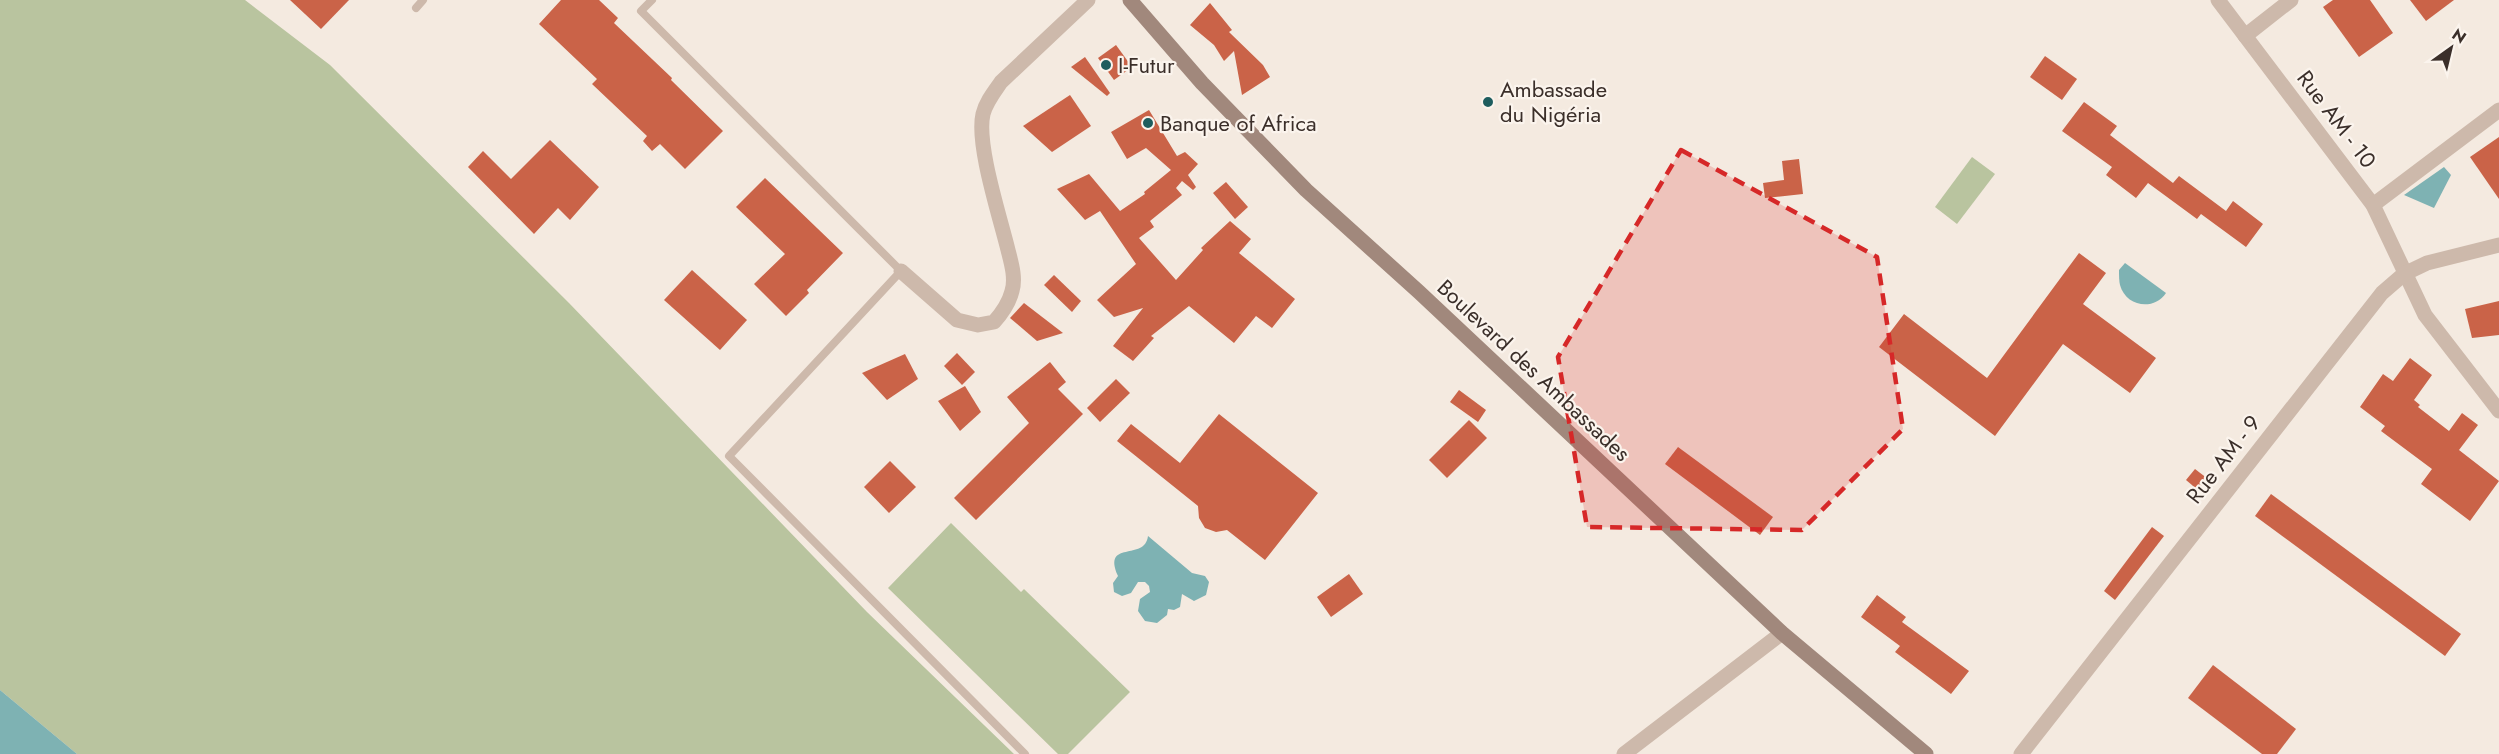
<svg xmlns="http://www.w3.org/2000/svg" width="2499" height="754" font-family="Jost,sans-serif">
<rect width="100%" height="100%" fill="#f4eae0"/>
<g fill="#b9c49f">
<path d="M0,0H245L330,65L569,303L867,612L1014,754H77L0,690Z"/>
<path d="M1972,157L1995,174L1957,224L1935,207Z"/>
<path d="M951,523L1021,592L1024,589L1130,692L1068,754H1058L888,588Z"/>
</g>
<g fill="#7eb2b3">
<path d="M2444,167L2451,175L2434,208L2404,195Z"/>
<path d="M2125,263L2166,293C2154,311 2126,307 2120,285C2119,281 2119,275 2119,270Z"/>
<path d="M1148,536L1192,573L1205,576L1209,582L1206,595L1194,601L1182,594L1180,607L1174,610L1168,609L1167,615L1157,623L1145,621L1138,611L1140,599L1150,592L1149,586L1145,582H1138L1131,593L1122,596L1114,592L1113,583L1118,576C1102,539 1145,562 1148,536Z"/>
<path d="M0,690L77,754H0Z"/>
</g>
<g fill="#ca6348">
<path d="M290,0H349L321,29Z"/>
<path d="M561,0H599L618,18L614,23L672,78L671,80L723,131L685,169L660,144L652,151L643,141L647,136L592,84L597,79L539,24Z"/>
<path d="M2333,0H2370L2393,33L2359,57L2323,7Z"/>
<path d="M2410,0H2454L2426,21Z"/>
<path d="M1210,3L1232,30L1229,32L1263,65L1270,77L1242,95L1234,51L1224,61L1214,45L1190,25Z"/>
<path d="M1116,45L1132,67L1114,80L1098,58Z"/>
<path d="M2045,56L2077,79L2062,100L2030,77Z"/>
<path d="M1085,57L1110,93L1107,96L1071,67Z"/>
<path d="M1070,95L1091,126L1052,152L1023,126Z"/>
<path d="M2084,102L2117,126L2110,135L2173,183L2179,176L2226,211L2233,201L2263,224L2246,247L2201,214L2197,219L2148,183L2136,198L2106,175L2112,167L2062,131Z"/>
<path d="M1149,110L1177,156L1185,152L1198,164L1188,175L1196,187L1193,190L1182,181L1176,188L1182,195L1150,221L1154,227L1139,238L1176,280L1203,250L1201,248L1230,221L1251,239L1239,253L1295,299L1272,328L1256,316L1234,343L1189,306L1151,336L1154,338L1133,361L1113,346L1143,308L1114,317L1097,300L1136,264L1100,211L1085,220L1057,189L1089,174L1120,211L1145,194L1144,192L1171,170L1146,148L1127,159L1111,132Z"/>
<path d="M2499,137V199L2470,157Z"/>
<path d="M550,140L599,187L570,220L558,208L534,234L468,167L483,151L511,179Z"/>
<path d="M1799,159L1803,194L1765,198L1763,183L1784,180L1782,161Z"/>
<path d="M765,178L843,253L807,290L809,293L786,316L754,284L785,254L736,207Z"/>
<path d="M1226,182L1248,207L1235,219L1213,193Z"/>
<path d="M2079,253L2106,273L2083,304L2156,358L2130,393L2063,344L1995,436L1879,347L1904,314L1987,378Z"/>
<path d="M692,270L747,320L720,350L664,300Z"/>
<path d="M1054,275L1081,301L1072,312L1044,285Z"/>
<path d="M2499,301V335L2472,338L2465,309Z"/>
<path d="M1024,303L1063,333L1037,341L1010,318Z"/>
<path d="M957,353L975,372L962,385L944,366Z"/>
<path d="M905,354L918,379L887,400L862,373Z"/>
<path d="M2410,358L2432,375L2414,400L2420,405L2418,407L2449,431L2462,413L2478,425L2459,450L2499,481L2470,521L2421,484L2432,469L2381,431L2385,426L2360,407L2383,374L2393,381Z"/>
<path d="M1050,362L1066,382L1058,389L1083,414L976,520L954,498L1029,423L1007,397Z"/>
<path d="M1116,379L1130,393L1100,422L1087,408Z"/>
<path d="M965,386L981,412L960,431L938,401Z"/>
<path d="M1459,390L1486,410L1478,422L1450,402Z"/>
<path d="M1219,414L1318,493L1265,560L1227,530L1216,532L1205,528L1199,518L1198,506L1117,441L1131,424L1180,463Z"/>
<path d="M1469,420L1487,438L1447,478L1429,460Z"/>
<path d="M1678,447L1773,517L1760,535L1665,464Z"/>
<path d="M890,461L916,487L889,513L864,487Z"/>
<path d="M2195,469L2208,479L2199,491L2186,480Z"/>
<path d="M2271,494L2461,634L2445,656L2255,516Z"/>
<path d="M2152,527L2164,536L2115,600L2104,591Z"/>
<path d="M1349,574L1363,594L1331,617L1317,597Z"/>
<path d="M1877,595L1906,617L1902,622L1969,671L1951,694L1895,652L1900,646L1861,617Z"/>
<path d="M2213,665L2296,729L2277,754H2262L2188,698Z"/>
</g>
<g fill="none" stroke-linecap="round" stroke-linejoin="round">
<g stroke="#cdb9ab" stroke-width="8">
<path d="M652,0L641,11L901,271L729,456L1025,754"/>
<path d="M416,8L423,0"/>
</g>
<g stroke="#cdb9ab" stroke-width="15">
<path d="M2218,0L2373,205L2425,315L2499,411"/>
<path d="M2245,36L2291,0"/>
<path d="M2373,205L2499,110"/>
<path d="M901,271L957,320L978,325L994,322C1002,313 1009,303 1012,291C1016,278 1011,262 1008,250C1000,217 976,144 983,114C986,102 994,92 1001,82L1088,0"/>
<path d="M1624,754L1782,633"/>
<path d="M2021,754L2382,293L2404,274L2427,263L2499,245"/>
</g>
<path stroke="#a1887c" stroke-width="15" d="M1130,0L1202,83L1306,190L1419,292L1782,633L1926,754"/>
</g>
<path fill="#d62828" fill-opacity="0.2" stroke="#d62828" stroke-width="4.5" stroke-dasharray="12 8" stroke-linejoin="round" d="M1681,150L1877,257L1903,429L1802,530L1587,527L1558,357Z"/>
<g fill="#1e5d5e" stroke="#fbf4ed" stroke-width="2">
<circle cx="1106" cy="65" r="6"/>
<circle cx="1488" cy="102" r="6"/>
<circle cx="1148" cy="123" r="6"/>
</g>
<g text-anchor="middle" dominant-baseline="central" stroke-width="4.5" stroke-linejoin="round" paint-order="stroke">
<g font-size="22" fill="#3b2f2a" stroke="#fbf4ed" text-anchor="start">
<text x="1118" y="65">I-Futur</text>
<text x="1500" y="89">Ambassade<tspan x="1500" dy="25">du Nigéria</tspan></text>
<text x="1160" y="123">Banque of Africa</text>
</g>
<g font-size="22" fill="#3b2f2a" stroke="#fbf4ed">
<text transform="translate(2337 119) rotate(53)">Rue AM - 10</text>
<text transform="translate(1534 370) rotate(43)">Boulevard des Ambassades</text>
<text transform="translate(2223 459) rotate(-52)">Rue AM - 9</text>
</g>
</g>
<g transform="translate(2451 48) rotate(34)" stroke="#fbf4ed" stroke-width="4.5" paint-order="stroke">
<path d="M0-4.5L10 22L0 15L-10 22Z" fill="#3b2f2a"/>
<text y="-9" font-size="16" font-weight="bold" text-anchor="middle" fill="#3b2f2a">N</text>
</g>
</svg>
